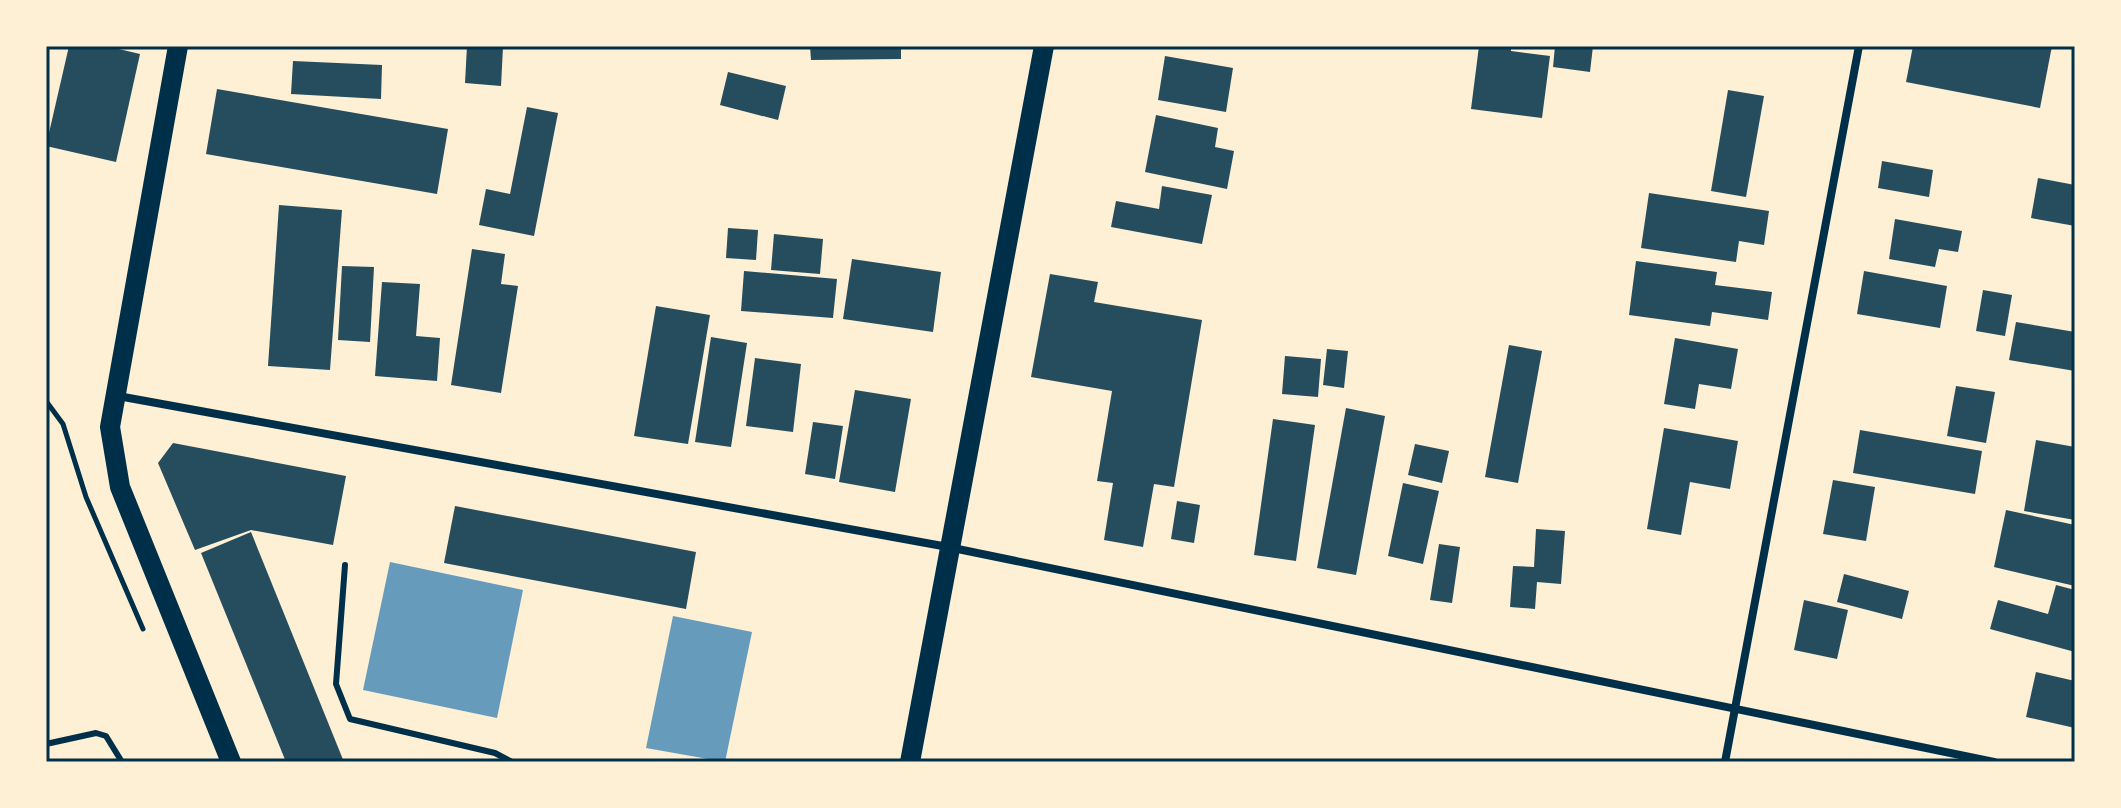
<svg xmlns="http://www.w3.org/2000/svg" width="2121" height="808" font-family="Raleway,sans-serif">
<rect width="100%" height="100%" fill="#fdf0d5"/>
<g fill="#669bbc">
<path d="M390,562L523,590L497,718L363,690Z"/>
<path d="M673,616L752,632L725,762L646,748Z"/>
</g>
<g fill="#264d5e">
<path d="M69,46H106L140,54L116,162L46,146Z"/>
<path d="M467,46L503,47L501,86L465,83Z"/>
<path d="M810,46H901V59L811,60Z"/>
<path d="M1479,46H1511V51L1550,56L1542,118L1471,109Z"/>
<path d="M1555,46H1593L1590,72L1553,67Z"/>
<path d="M1913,46H2052L2040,108L1906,82Z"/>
<path d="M1165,56L1233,68L1226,112L1158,100Z"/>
<path d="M293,61L382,65L381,99L291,94Z"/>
<path d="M728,72L786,86L778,120L720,105Z"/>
<path d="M217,89L448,129L437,194L206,154Z"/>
<path d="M1728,90L1764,96L1746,197L1711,191Z"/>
<path d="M527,107L558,113L534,236L479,225L486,189L510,194Z"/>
<path d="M1156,115L1218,128L1215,147L1234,151L1227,189L1145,172Z"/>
<path d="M1882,161L1933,170L1929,197L1878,188Z"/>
<path d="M2038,178L2075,185V226L2031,218Z"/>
<path d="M1162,186L1212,195L1202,244L1111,227L1116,201L1159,209Z"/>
<path d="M1649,193L1769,211L1764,245L1739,241L1736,262L1641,248Z"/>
<path d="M279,205L342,210L330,370L268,366Z"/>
<path d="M1895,219L1962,231L1958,252L1939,249L1935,267L1889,259Z"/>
<path d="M728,228L758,230L756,260L726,258Z"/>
<path d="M774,234L823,239L820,274L771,270Z"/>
<path d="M472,249L505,254L501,284L518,286L501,393L451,385Z"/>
<path d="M852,259L941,272L933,332L843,319Z"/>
<path d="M1636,261L1717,272L1715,285L1772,292L1768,320L1712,312L1710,326L1629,315Z"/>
<path d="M342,266L374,267L370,342L338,340Z"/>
<path d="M744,271L837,279L833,318L741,311Z"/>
<path d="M1864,271L1947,286L1940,328L1857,314Z"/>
<path d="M1050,274L1098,282L1094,302L1202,320L1174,487L1154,484L1143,547L1104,540L1113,483L1097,481L1112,391L1031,377Z"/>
<path d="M382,282L420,284L416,336L440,338L437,381L375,376Z"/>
<path d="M1983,290L2012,295L2005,336L1976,331Z"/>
<path d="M656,306L710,315L688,444L634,436Z"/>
<path d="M2016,322L2075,332V371L2009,360Z"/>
<path d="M711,337L747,343L731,447L695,442Z"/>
<path d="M1675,338L1738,349L1731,389L1699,384L1695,409L1664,404Z"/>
<path d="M1509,345L1542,351L1518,483L1485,477Z"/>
<path d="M1327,349L1348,351L1344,388L1323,385Z"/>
<path d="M1285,356L1321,359L1318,397L1282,394Z"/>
<path d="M755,358L801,364L793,432L746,426Z"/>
<path d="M1956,386L1995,392L1986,443L1947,436Z"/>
<path d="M855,390L911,399L895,492L839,482Z"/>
<path d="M1346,408L1385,416L1356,575L1317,568Z"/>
<path d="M1273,419L1315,425L1296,561L1254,555Z"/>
<path d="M813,422L843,426L835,479L805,474Z"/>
<path d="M1664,428L1738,441L1730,489L1690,482L1681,535L1647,529Z"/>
<path d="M1860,430L1982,451L1975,494L1853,473Z"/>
<path d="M2036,440L2075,447V520L2024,511Z"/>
<path d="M173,443L346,476L333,545L251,530L195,550L158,463Z"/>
<path d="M1415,444L1449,451L1442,483L1408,475Z"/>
<path d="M1833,480L1875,487L1866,541L1823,534Z"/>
<path d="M1403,483L1439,491L1423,564L1388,556Z"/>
<path d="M1177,501L1200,505L1194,543L1171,539Z"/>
<path d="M455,506L696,552L686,609L444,563Z"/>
<path d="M2006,510L2075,525V586L1994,567Z"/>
<path d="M1536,529L1565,531L1561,584L1537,582L1535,609L1510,607L1513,566L1534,567Z"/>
<path d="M251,532L344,762H286L201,553Z"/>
<path d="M1439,544L1460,547L1452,603L1430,600Z"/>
<path d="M1844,574L1909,591L1902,619L1837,602Z"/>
<path d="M2056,585L2075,590V652L1990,629L1998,600L2048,614Z"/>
<path d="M1804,600L1848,610L1837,659L1794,650Z"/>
<path d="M2036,672L2075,681V728L2026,717Z"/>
</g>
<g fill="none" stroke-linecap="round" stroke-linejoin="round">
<path stroke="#003049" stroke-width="5" d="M46,401L63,424L86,497L143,629"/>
<g stroke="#003049" stroke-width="6">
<path d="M345,565L336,684L350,719L495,753L512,762"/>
<path d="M46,744L96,733L106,736L122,762"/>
</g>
<g stroke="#003049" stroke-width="8">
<path d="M118,396L948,547L1994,762"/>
<path d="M1725,762L1859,46"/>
</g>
<g stroke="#003049" stroke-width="20">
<path d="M178,46L110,427L120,487L231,762"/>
<path d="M910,762L1044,46"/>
</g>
</g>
<rect width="2121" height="808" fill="none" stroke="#fdf0d5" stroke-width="96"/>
<rect x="48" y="48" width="2025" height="712" fill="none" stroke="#003049" stroke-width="3"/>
</svg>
